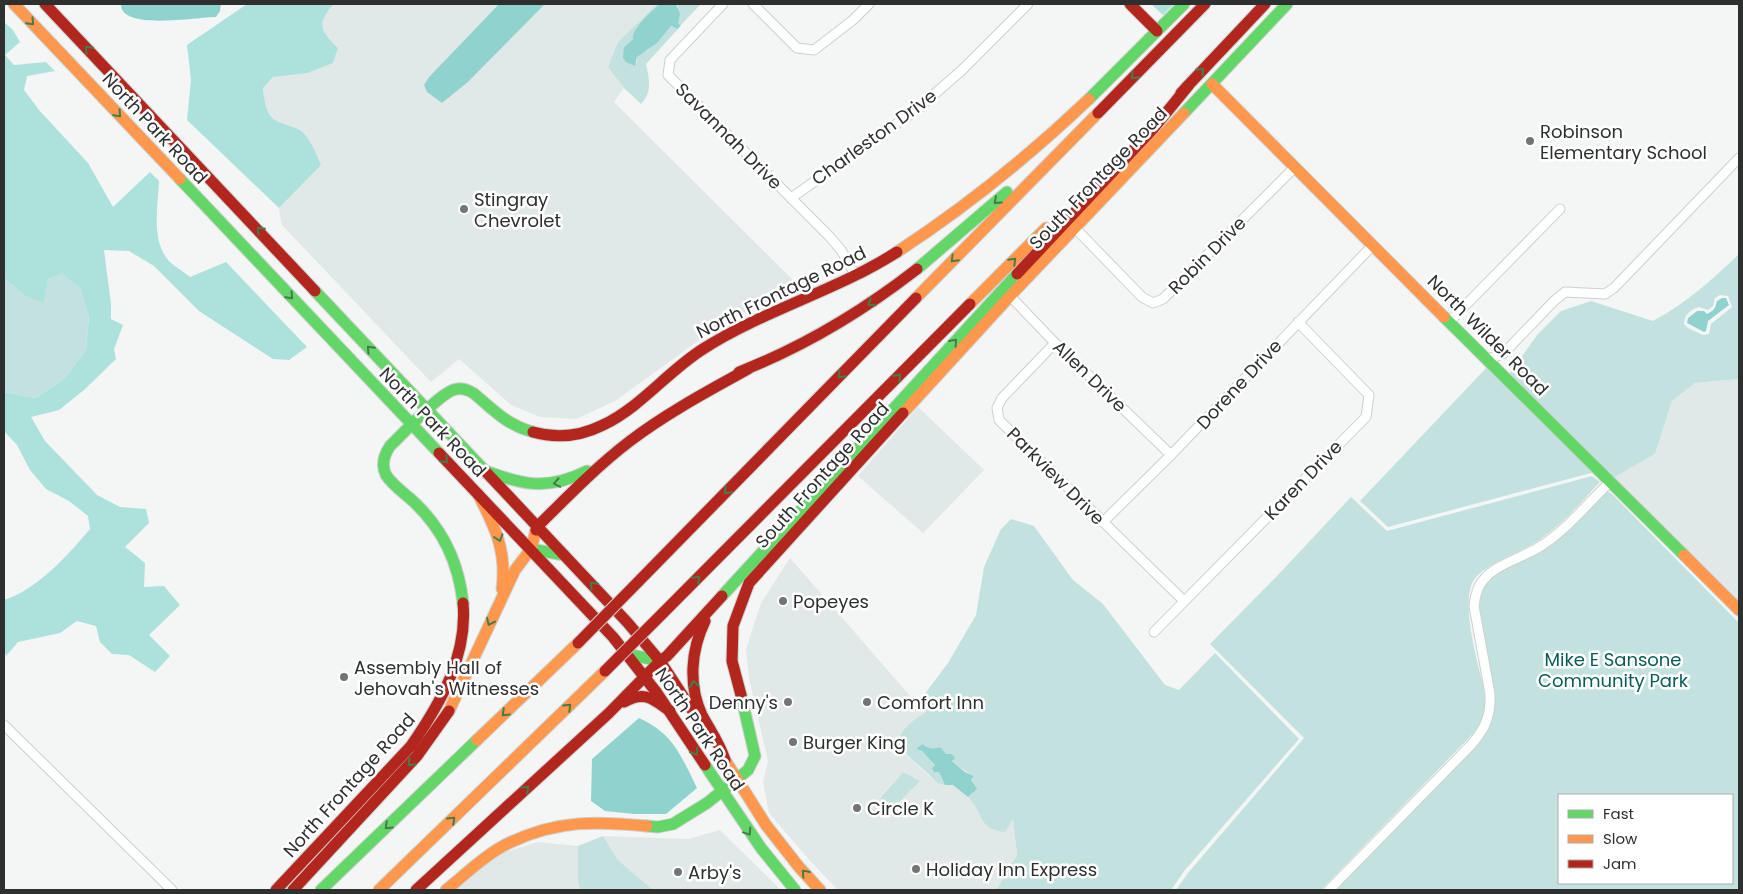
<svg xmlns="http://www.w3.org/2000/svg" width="1743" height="894" font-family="Poppins,sans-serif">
<rect width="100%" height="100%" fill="#f3f6f5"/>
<g fill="#e1e9e8" fill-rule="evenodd">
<path d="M334,4H499L429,77L424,85L442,103L468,82L545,4H657L618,42L608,67L624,88L614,102L801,288L727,320L615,401L576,419L540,417L511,405L459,359L431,382L282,225L280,216L279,208L321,165L290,126L276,121L269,113L264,102L263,88L273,77L333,63L338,48L325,35L322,26L323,18Z"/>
<path d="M1739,379V605L1613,478L1655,454L1672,401L1695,383Z"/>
<path d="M918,407L984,470L923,533L858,476Z"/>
<path d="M790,558L925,713L900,741L902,751L937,783L953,785L963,792L972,801L981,818H1013L1017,855L996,890H838L811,862L769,813L763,782L768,761L749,678L746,649L761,603ZM903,772L919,781L891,809L880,797Z"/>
<path d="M720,830L781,890H653L618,860L603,836L688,839Z"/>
<path d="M538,842L578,846V881L580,890H453L499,854Z"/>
</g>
<g fill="#c3e2df" fill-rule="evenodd">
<path d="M657,4H660L636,28L633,39L624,47L637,63V57L643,52L648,50L671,26L678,29L646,64C649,78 653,92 641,104L624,88L608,67L618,42Z"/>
<path d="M676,4H701L681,25L678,24V6Z"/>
<path d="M1739,254V379L1695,383L1672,401L1655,454L1613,478L1509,374L1538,334L1561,311L1591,301L1653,321C1685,304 1713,279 1739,254ZM1720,295L1728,296L1732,307L1711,324L1709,334L1703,335L1688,328L1684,324C1684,315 1691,309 1699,307L1708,310L1713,306L1715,298Z"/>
<path d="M62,272L80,288L89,317L86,350L65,378L36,398L4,392V278L25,296L44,302L48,279Z"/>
<path d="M1489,365L1739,615V618L1615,491L1608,488L1601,490C1582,509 1564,530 1543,545C1525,558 1494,564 1482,582C1460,612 1495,672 1490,708C1489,717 1485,725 1481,733L1328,890H1326L1462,751C1473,739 1486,727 1489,710C1491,695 1484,679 1481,664C1477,645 1474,626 1472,607V598L1477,582L1487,573L1501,565L1545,541L1567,521L1603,483L1594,473H1591L1388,527L1360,501Z"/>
<path d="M1592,476L1600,482C1582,501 1564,523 1542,538C1525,551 1486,563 1474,580C1461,598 1475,653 1480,673C1483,685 1488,699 1485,711C1481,727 1470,737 1459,748L1321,890H1176L1188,873L1304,738L1210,644L1277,576L1351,497L1387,531Z"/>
<path d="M1607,491L1612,494L1739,623V890H1333L1489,724L1479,617L1480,592L1486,582L1494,574L1532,556L1604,493ZM1559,795H1732V883H1559Z"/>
<path d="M1011,519L1034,526L1073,580L1103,604L1165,685L1179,690L1215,653L1299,739L1185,870L1171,890H996L1017,855L1013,819L1005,832C978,830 983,812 968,797L973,793L971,780L974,776C960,769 950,759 940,748C932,750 928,748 922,744L916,749L922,751L935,765L932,768L939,772L945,785L937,783C914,756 873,744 925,713L918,703L948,663L976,615L984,567L1001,529Z"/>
<path d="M903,772L920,781L892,809L880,798Z"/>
<path d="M603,836L618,860L653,890H580L578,881V846Z"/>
</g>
<g fill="#ace1dc">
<path d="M247,4H334C316,24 320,30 338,48L333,63L307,73L273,77L263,88C264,100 266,117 279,122C286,125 295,127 301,131C311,139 316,154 321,165L279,208L187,120L191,80L187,45Z"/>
<path d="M1151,4H1174L1163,15Z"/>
<path d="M4,22L13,30L20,42L5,55L14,65L46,62L55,71L27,76L24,90L39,110L88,163L113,207L150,172L159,181C158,207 150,243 171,263C177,268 184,272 190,277L226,262L307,347L289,360L273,359L199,311L154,266L129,251L104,250L111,304V319L123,325L114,349L116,359L84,390L59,410L31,417L45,441L97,495L120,507L146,509L149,523L125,547L145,563L144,587L164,586L180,605L149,635L170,656L155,672L129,655L112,654L100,642L96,626L77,621L60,633L18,642L6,656L4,650V600C37,590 68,555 90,529L88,516L69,501L46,489L30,470L17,445L4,431V392L36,398L65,378L86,350L89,317L80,288L62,273L48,279L44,303L25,296L4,278Z"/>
</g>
<g fill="#90d3ce">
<path d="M121,4H221L220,11L216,17C197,17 120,31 121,4Z"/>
<path d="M499,4H545L468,82L442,103L427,92L424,85L429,77Z"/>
<path d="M660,4H676L680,14L678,24L681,25L678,29L671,26L657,43L637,57L635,66L626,62L623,58L624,47L633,39C631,29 652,11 660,4Z"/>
<path d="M1722,298H1726L1729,305L1708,321L1706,331L1704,332L1687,323L1688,318L1697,311H1704L1707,314C1715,310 1715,308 1717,301Z"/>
<path d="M639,718C674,734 681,756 697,788L666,814H634L605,811L591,801L592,759Z"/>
<path d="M922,744C928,748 932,750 940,747L946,754H952L955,758L952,761L965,772L974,776L971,780L977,789L968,797L953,785H945L939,772H934L932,768L935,765L922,751L916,749Z"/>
</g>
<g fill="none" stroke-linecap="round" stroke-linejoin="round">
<defs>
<g id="street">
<path d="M723,4L670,60L668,75L829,236L841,250L856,276"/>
<path d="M753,4L797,48L814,50L853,20L869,4"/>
<path d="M791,198L915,111L962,70L1028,4"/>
<path d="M1075,228L1142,297L1153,303L1163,299L1294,168"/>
<path d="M1010,296L1055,343L1171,455"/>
<path d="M1449,322L1560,209"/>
<path d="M1055,343L1002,398L997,408L999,420L1184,601"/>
<path d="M1488,359L1503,354L1554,301L1565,292L1605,294L1614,288L1739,158"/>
<path d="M1103,522L1171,455L1373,245"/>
<path d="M1154,632L1366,417L1369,395L1298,322"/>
<path d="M4,725L172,890"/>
<path d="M1329,890L1471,745C1485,729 1491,716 1490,694L1474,606C1475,596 1477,586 1485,578C1497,564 1527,556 1544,544C1569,527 1589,502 1611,481"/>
</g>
<g id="fast">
<path d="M1089,99L1184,4"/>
<path d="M1184,113L1287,4"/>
<path d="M180,179L439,453"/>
<path d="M917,269L1007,192"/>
<path d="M315,291L486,472"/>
<path d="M1444,317L1684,555"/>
<path d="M483,470C523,485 547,491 587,471"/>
<path d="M531,549L564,555"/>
<path d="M722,596L1017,274"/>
<path d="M463,603C459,565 444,531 416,504C407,495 393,486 386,475C381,465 384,455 390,446C403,434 442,390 457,389C465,388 473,392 478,397C496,413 510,426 533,432"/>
<path d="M627,654L660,661"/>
<path d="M705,765L761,848L795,890"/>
<path d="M647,826L658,827L673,824L707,803L748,770L755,756L741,695"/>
<path d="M321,890L477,740"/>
</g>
<g id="slow">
<path d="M14,4L180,179"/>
<path d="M1212,84L1444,317"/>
<path d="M897,252C966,207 1029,156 1089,99"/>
<path d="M916,298L1098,113"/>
<path d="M970,304L1046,228"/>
<path d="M903,413L1010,296L1184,113"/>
<path d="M478,494C495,527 507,551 502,589"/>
<path d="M1684,555L1739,610"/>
<path d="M449,711L515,570L531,549L536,530"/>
<path d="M477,740L578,643"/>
<path d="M720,752L766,825L799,867L820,890"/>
<path d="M379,890L605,671"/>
<path d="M446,890C467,873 487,853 511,842C558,820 597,821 647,826"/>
</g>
<g id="jam">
<path d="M45,4L315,291"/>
<path d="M1130,4L1157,31"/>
<path d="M1181,93L1265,4"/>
<path d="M1098,113L1205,4"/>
<path d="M1017,274L1153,129L1188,86"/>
<path d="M739,372C803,347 863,311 917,269"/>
<path d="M533,432C557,439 581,436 603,425C641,407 668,371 703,349C764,310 836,291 897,252"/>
<path d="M439,453L613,637L657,693L705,765"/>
<path d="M486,472L627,622L660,661L702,725"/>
<path d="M536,530L537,527C567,497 596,467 630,441C667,413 708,391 748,369"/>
<path d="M637,583L916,298"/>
<path d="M663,613L970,304"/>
<path d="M705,621C691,650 688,685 702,715C710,730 720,744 725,760"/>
<path d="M741,695L732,661L733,626L749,583L903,413"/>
<path d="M624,702C644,690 653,699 670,711"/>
<path d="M276,890L411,746C440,704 468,656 463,603"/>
<path d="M293,890L417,756L449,711"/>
<path d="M416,890L609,713L660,661L667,656L722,596"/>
</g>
</defs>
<use href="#street" stroke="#cdd0cf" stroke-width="11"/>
<use href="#fast" stroke="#cdd0cf" stroke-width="13"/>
<use href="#slow" stroke="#cdd0cf" stroke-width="13"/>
<use href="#jam" stroke="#cdd0cf" stroke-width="13"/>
<use href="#street" stroke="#fdfefe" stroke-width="9"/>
<use href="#fast" stroke="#63d668" stroke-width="11"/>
<use href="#slow" stroke="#ff974d" stroke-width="11"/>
<use href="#jam" stroke="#b3261e" stroke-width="11"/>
<defs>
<g id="jam-bridge">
<path d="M578,643L637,583"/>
<path d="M605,671L663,613"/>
</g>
</defs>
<use href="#jam-bridge" stroke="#cdd0cf" stroke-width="13" stroke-linecap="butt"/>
<use href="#jam-bridge" stroke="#b3261e" stroke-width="11"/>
</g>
<defs><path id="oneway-chevron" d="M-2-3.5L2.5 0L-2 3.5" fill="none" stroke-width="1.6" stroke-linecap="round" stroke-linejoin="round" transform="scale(1.25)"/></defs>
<g stroke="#467b49">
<use href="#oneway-chevron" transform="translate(31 22) rotate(47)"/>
<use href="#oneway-chevron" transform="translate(88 49) rotate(-133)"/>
<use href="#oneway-chevron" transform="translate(1201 71) rotate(-47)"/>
<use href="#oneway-chevron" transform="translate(1134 76) rotate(135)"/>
<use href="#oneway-chevron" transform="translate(118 114) rotate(47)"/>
<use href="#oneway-chevron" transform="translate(997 201) rotate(138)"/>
<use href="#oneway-chevron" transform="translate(260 230) rotate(-133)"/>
<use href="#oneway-chevron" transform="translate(954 259) rotate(134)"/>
<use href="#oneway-chevron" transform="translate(1013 261) rotate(-45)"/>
<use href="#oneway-chevron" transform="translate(290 296) rotate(47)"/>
<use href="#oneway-chevron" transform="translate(871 303) rotate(145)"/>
<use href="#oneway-chevron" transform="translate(954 342) rotate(-48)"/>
<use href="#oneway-chevron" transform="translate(370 349) rotate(-133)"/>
<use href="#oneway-chevron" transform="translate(841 375) rotate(134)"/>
<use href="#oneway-chevron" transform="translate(898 377) rotate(-45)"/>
<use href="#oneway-chevron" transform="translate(445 460) rotate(46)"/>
<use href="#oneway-chevron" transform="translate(557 483) rotate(169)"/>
<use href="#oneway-chevron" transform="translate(727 491) rotate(134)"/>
<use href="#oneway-chevron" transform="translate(499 538) rotate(72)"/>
<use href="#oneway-chevron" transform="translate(697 579) rotate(-45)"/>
<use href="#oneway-chevron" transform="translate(593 585) rotate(-134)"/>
<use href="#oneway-chevron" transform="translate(490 622) rotate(115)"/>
<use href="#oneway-chevron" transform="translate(694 684) rotate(-98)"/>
<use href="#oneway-chevron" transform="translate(568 707) rotate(-44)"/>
<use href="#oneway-chevron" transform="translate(505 713) rotate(136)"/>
<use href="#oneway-chevron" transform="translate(695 752) rotate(58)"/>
<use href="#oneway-chevron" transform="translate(411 763) rotate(133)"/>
<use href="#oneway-chevron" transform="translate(526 789) rotate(-43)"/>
<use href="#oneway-chevron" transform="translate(452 820) rotate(-44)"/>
<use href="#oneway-chevron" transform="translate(388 826) rotate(136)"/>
<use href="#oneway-chevron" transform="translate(748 832) rotate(56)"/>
<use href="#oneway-chevron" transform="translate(805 873) rotate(-131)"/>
</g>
<g fill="#737575" stroke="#fff" stroke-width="2">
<circle cx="1530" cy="141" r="5"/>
<circle cx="464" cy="209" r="5"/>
<circle cx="783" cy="601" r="5"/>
<circle cx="344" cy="677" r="5"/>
<circle cx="788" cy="702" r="5"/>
<circle cx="867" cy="702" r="5"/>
<circle cx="793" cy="742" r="5"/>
<circle cx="857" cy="808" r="5"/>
<circle cx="916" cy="869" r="5"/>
<circle cx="678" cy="872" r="5"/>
</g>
<g text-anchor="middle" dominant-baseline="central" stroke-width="5" stroke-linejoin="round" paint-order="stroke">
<g font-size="18" fill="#2e3030" stroke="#fff">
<text transform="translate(155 128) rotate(47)">North Park Road</text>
<text transform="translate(729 136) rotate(45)">Savannah Drive</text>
<text transform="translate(874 137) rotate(-36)">Charleston Drive</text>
<text transform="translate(1098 178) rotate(-46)">South Frontage Road</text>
<text transform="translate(1207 255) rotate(-45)">Robin Drive</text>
<text transform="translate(781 292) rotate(-26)">North Frontage Road</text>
<text transform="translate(1488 335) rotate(45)">North Wilder Road</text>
<text transform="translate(1090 376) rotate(44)">Allen Drive</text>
<text transform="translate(1239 384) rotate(-47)">Dorene Drive</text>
<text transform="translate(433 422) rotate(46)">North Park Road</text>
<text transform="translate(822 475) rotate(-48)">South Frontage Road</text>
<text transform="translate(1056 476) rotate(45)">Parkview Drive</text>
<text transform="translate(1303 480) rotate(-46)">Karen Drive</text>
<text transform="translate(700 729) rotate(56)">North Park Road</text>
<text transform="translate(349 785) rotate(-48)">North Frontage Road</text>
</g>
<g font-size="18" fill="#2e3030" stroke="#fff" text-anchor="start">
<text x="1540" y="131">Robinson<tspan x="1540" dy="21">Elementary School</tspan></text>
<text x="474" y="199">Stingray<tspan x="474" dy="21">Chevrolet</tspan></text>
<text x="793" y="601">Popeyes</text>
<text x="354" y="667">Assembly Hall of<tspan x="354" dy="21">Jehovah's Witnesses</tspan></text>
<text x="778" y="702" text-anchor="end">Denny's</text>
<text x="877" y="702">Comfort Inn</text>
<text x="803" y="742">Burger King</text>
<text x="867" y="808">Circle K</text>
<text x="926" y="869">Holiday Inn Express</text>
<text x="688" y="872">Arby's</text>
</g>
<g font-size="18" fill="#075c58" stroke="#fff">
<text x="1613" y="659">Mike E Sansone<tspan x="1613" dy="21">Community Park</tspan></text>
</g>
</g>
<rect width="1743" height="894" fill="none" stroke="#2e3030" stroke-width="10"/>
<rect x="1558" y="794" width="175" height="90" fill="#ffffff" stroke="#abacac"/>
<rect x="1568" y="810" width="25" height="8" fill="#63d668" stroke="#abacac"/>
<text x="1603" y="819" font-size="15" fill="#2e3030">Fast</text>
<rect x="1568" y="835" width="25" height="8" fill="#ff974d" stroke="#abacac"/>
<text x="1603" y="844" font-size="15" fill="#2e3030">Slow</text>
<rect x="1568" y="860" width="25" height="8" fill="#b3261e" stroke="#abacac"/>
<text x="1603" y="869" font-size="15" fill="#2e3030">Jam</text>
</svg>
